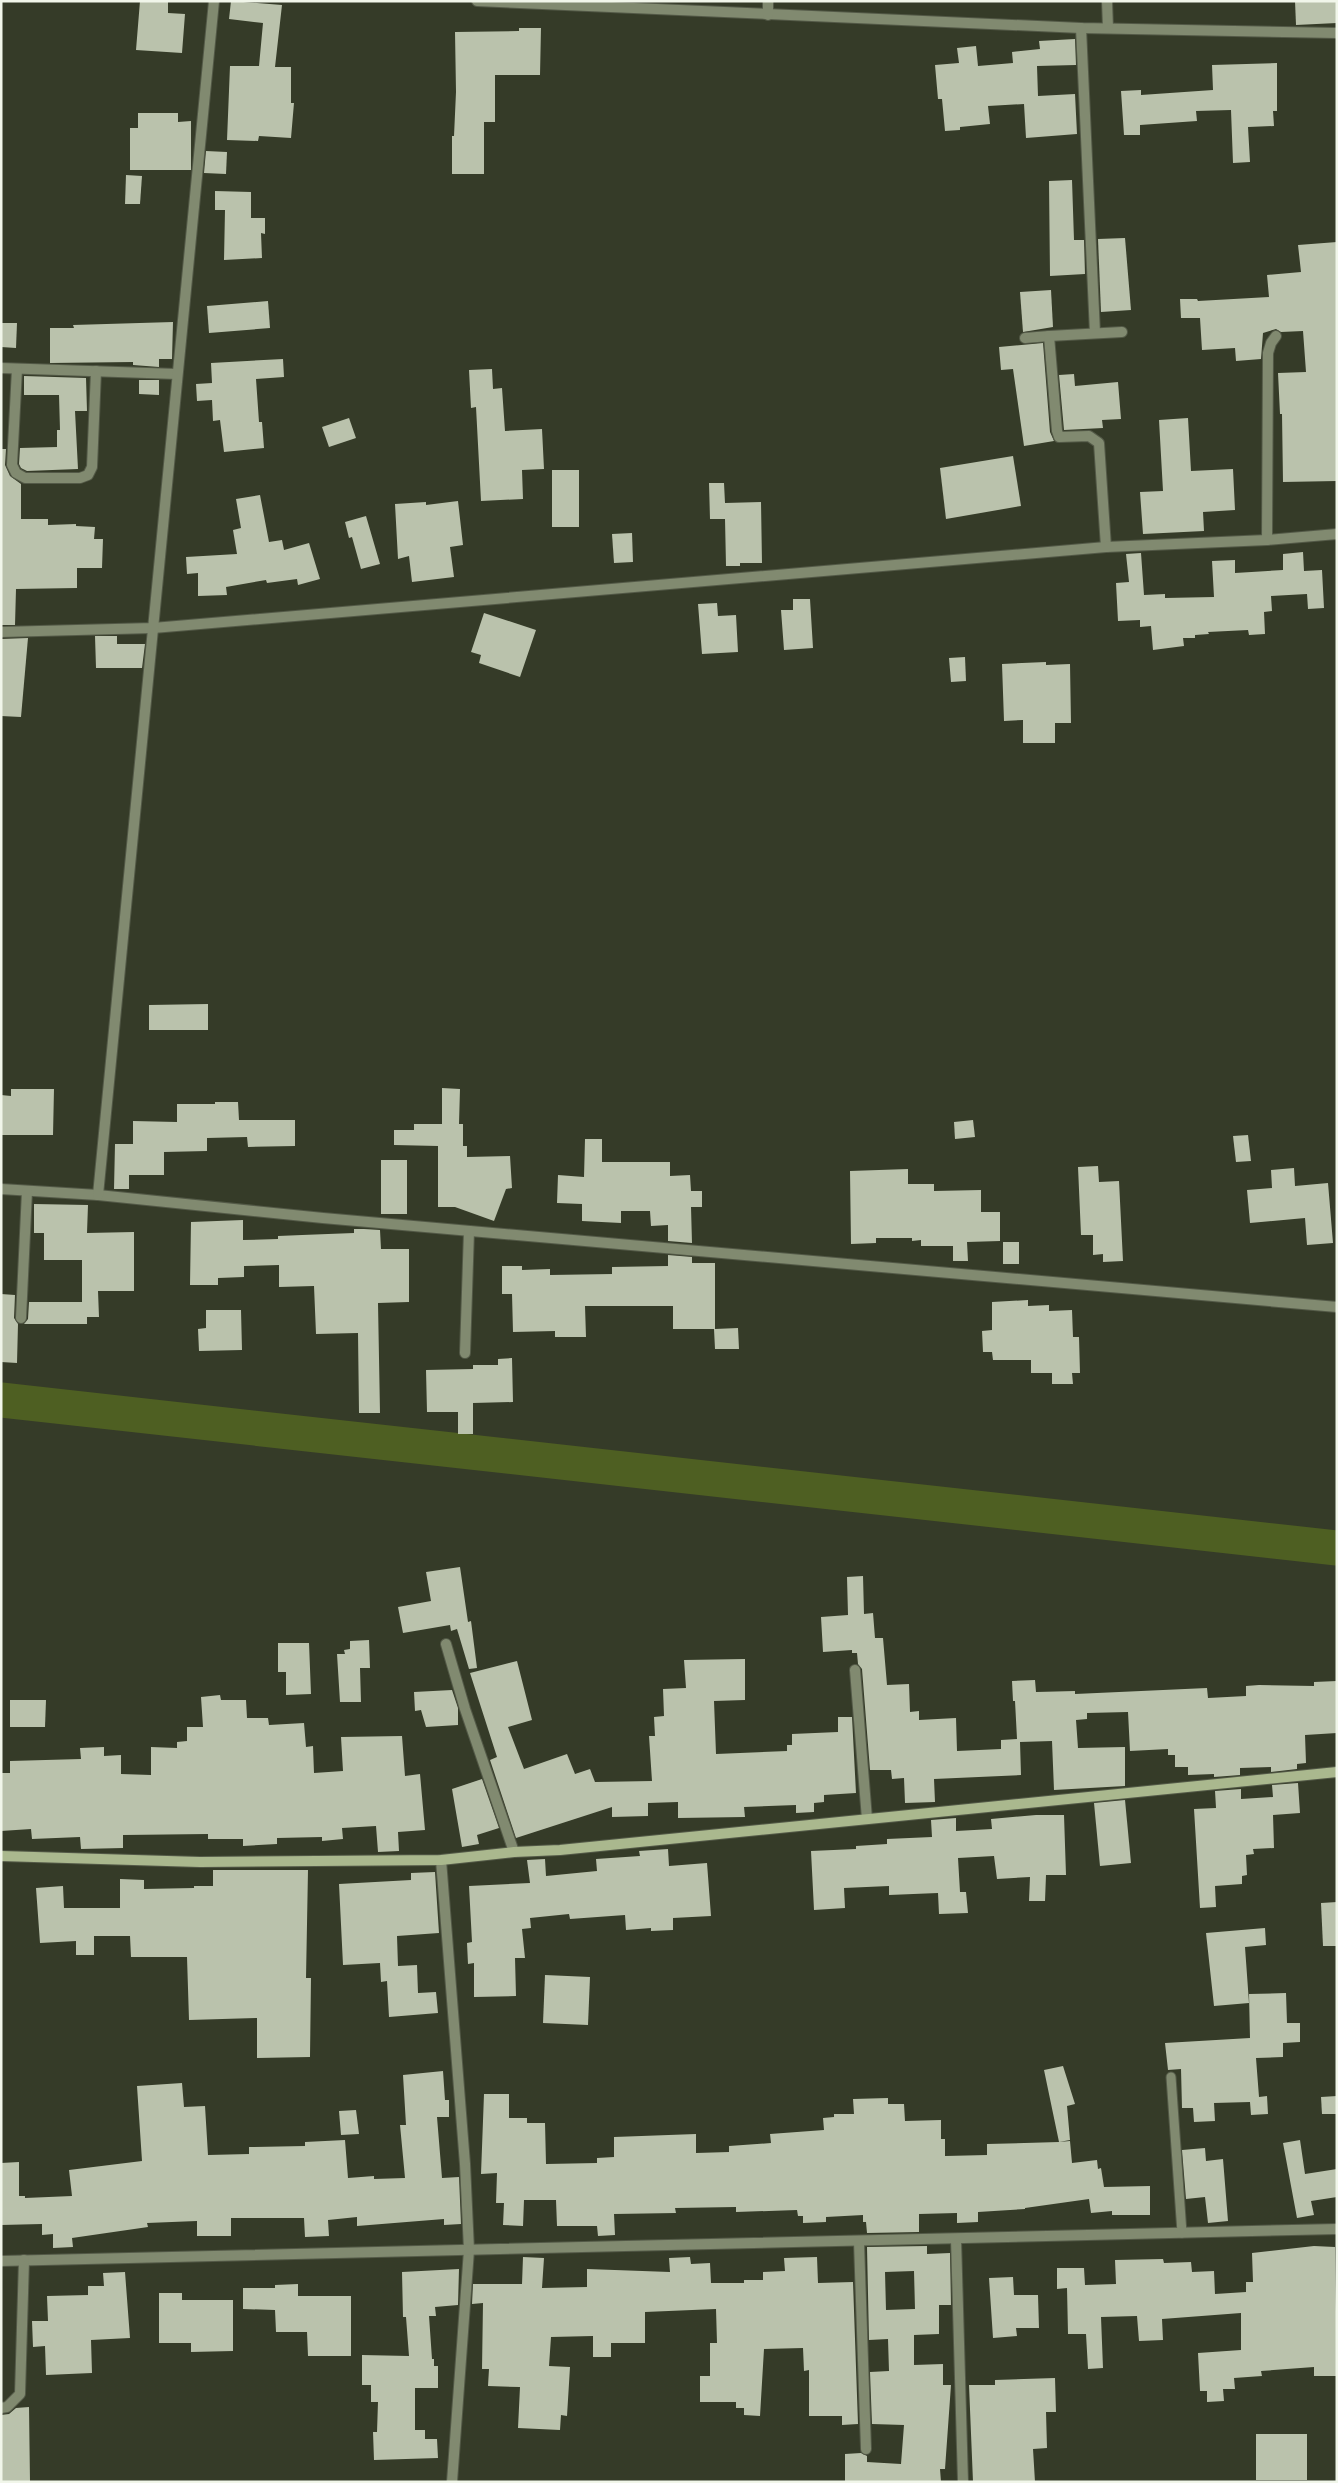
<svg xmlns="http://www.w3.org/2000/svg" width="1338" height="2483" font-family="'Noto Serif',serif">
<rect width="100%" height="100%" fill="#353b28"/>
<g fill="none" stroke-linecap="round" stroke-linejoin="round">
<path stroke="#4e5f22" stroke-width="35" d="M1,1400L1337,1548"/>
</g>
<g fill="#bac2ac" fill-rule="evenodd">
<path d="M140,1H168V13L185,14L182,53L136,50Z"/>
<path d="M231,1L282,5L275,67H291V103H294L291,138L259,136L258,141L227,140L230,66H259L263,23L229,19Z"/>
<path d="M1295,1H1337V23L1296,25Z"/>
<path d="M519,28H541L540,75H495V122H484V174H452V136H454L456,92L455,32L519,31Z"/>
<path d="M1075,39L1076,65L1037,66L1038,96L1075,94L1077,134L1026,138L1024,104L988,106L990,124L960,127V130L945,131L942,99H938L935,65L959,63L957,48L976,46L978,66L1013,63L1012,52L1040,49L1039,41Z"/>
<path d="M1277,63V111H1273L1274,126L1248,127L1250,162L1233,163L1231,110L1196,111L1197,121L1140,125V135H1124L1121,91L1141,90V95L1213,90L1212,65Z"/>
<path d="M138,113H178V122L191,121V170H130V128H138Z"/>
<path d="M206,151L227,152L226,174L204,173Z"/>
<path d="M126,175L142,176L140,204H125Z"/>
<path d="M1072,180L1074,240H1084L1085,274L1050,276L1049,181Z"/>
<path d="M215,191L251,192V218H265V234L261,233L262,258L224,260L225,210H215Z"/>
<path d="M1125,238L1131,310L1101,312L1098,239Z"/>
<path d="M1337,242V481L1283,482L1282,414H1280L1278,373L1306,372L1303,331L1281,332L1276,329L1263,333L1261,359L1236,361L1235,348L1202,350L1200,318H1181L1180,299H1197L1198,301L1269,297L1267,275L1301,272L1298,245Z"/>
<path d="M1051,290L1053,327L1023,332L1020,292Z"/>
<path d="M268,301L270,328L209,333L207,306Z"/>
<path d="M173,322L172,359H159V367L133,365V362L50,363V328H74L73,325Z"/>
<path d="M1,323H17L16,348L1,347Z"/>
<path d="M1043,343L1050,432L1054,441L1024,446L1013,369L1001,370L999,347Z"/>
<path d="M283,359L284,377L256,379L259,422H262L264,448L224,452L220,420L213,421L212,400L197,401L196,384L212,383L211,363Z"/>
<path d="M492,369L493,389L502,388L505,431L542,429L544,469L522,470L523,499L481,501L476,407L471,408L469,370Z"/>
<path d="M1074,374L1075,386L1118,382L1121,419L1102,420L1103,428L1064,430L1059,375Z"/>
<path d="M24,376L86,378L87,411H75L78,469L27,471L21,468L19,464L20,448L57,447V430H60L59,395H24Z"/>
<path d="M139,380H159V395L139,394Z"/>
<path d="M349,418L356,438L329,447L322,427Z"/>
<path d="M1188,418L1191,471L1233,469L1235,510L1203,512L1204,531L1143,534L1140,492L1163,491L1159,420Z"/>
<path d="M1,449H6L5,465L10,476L21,484V519H48V525L76,524V526L95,527L94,539H103L102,568H77V588L16,589L15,625H1Z"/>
<path d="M1013,456L1021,506L946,519L940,468Z"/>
<rect x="552" y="470" width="27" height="57"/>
<path d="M709,483H724L725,503L761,502L762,563H740V566H726L725,519H710Z"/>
<path d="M260,495L269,542L282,540L284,550L309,543L320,579L298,585L297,579L267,583L266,580L226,587L227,595L198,596V573L187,574L186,557L237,554L233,530L241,528L236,499Z"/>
<path d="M458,501L463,545L450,547L454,577L412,582L409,556L398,559L395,504L426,502V505Z"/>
<path d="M366,516L380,564L361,569L352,537L349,538L345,522Z"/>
<path d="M632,533L633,562L614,563L612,534Z"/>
<path d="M1303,552L1304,571L1322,570L1324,608L1308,609L1307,594L1271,596L1272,611L1264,612L1265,634L1249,635L1248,630L1208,632L1209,634L1195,635V638H1183L1184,646L1153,650L1151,626L1140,627V620L1118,621L1116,583L1129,582L1126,554L1141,553L1144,595L1165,594V598L1214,597L1212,561L1235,560V573L1283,570V554Z"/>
<path d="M793,599H810L813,648L784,650L781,610H793Z"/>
<path d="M717,603L718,616L736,615L738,652L702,654L698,604Z"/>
<path d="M484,613L536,630L520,677L479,663L481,655L471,652Z"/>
<path d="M95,636H117V644H145L142,668H96Z"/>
<path d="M28,638L21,717L1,716V639Z"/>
<path d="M965,657L966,681L951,682L949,658Z"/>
<path d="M1046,662V665L1070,664L1071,723H1055V743H1023V720L1004,721L1002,664Z"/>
<path d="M208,1004V1030H149V1005Z"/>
<path d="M442,1088L460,1089L459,1124H463V1146H467V1157L510,1156L512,1188L506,1189L494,1221L455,1207H438V1146L394,1145V1130H414V1124H442Z"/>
<path d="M11,1089H54L53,1135H1V1095L11,1096Z"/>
<path d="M215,1102H238L239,1120H295V1146L248,1147L247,1137L207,1138V1151L164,1152V1175H129V1189H114L115,1144H133V1121L177,1122V1104H215Z"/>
<path d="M973,1120L975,1137L955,1139L954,1122Z"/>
<path d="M1248,1135L1251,1161L1236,1162L1233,1136Z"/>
<path d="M585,1139H602V1162H670V1176L690,1175L691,1191H702V1207H691L692,1243L668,1241V1225L651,1226L650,1211H621V1223L582,1221V1204L557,1203L558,1175L584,1177Z"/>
<rect x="381" y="1160" width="26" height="54"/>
<path d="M1098,1166L1099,1182L1119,1181L1123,1261L1103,1262V1254L1093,1255V1235H1081L1078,1167Z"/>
<path d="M1294,1168L1295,1186L1328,1183L1333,1243L1307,1245L1305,1218L1250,1223L1247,1190L1272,1188L1271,1170Z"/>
<path d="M908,1169V1184H934V1191L981,1190V1212H1000V1241L967,1242L968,1261H953V1246H921V1240L912,1241V1238H876V1243L851,1244L850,1171Z"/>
<path d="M34,1204L88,1205L87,1233L134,1232V1291H98L99,1317H87V1324H24L28,1319L29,1302H82V1260H44V1233H34Z"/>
<path d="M243,1220V1240L278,1239V1236L302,1235L354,1233V1229H364L380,1230L381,1249H409V1302L378,1303L380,1413H359L358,1333L316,1334L314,1286L279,1287V1265L244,1266V1277L218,1278V1285H190L191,1222Z"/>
<rect x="1003" y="1242" width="16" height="22"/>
<path d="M668,1255L692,1257V1263H715V1329L738,1328L739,1349H715L714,1329H673V1306H585L586,1337H555V1331L513,1332L512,1294H502V1266H522V1270L550,1269V1275L612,1274V1267L668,1266Z"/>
<path d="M1,1294L15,1295L14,1318L18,1324L17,1363L1,1362Z"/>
<path d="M1028,1300V1306L1049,1305V1311L1072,1310L1073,1337H1079L1080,1373H1072L1073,1384H1052V1373H1031V1360H993L992,1352H983L982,1331L992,1330V1302Z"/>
<path d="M206,1310H241L242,1350L199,1351L198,1329L206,1328Z"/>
<path d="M512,1358L513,1402L473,1403V1434H458V1412H427L426,1370L473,1369V1365H498V1359Z"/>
<path d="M460,1567L468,1622L471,1621L477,1668L469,1669L457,1629L451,1631L450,1625L403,1633L398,1607L431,1601L426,1572Z"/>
<path d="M863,1576L864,1614L873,1613L875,1638H883L887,1685L909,1684L910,1712L919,1711V1720L956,1718L957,1751L1001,1749V1740L1017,1739L1015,1701H1013L1012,1681L1035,1680L1036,1692L1075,1691V1694L1207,1688L1208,1698L1246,1696V1686L1259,1685L1314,1686V1682L1337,1681V1733L1305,1735L1306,1763L1297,1764V1769L1271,1772V1767L1240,1768V1775L1214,1777V1774L1188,1775V1767H1175V1755H1168V1749L1130,1751L1128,1712L1087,1713V1719L1076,1720L1078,1748L1125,1747V1786L1054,1790L1052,1741L1020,1742L1021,1775L934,1779L935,1802L905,1803L904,1778L892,1779L891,1770H870L862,1669L858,1664L857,1653H852V1650L823,1652L821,1617L848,1615L847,1577Z"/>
<path d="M369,1640L370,1668H360L361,1702H340L337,1654H345L344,1650L350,1649V1641Z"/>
<path d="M278,1643H309L311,1694L286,1695V1672H278Z"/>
<path d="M745,1659V1700L714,1701L716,1754L787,1751V1745H792V1734L838,1732V1717H852L856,1793L824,1795V1802L814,1803V1812L796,1813V1805L744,1807L745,1817L678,1818V1802L648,1803V1816L612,1817V1807L516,1838L490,1760L497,1757L470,1673L517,1661L532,1720L508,1727L524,1769L567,1754L575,1774L590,1769L595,1782L652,1781L649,1736H655L654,1717L664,1716L663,1689L686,1688L684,1660Z"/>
<path d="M452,1690L458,1708V1725L426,1727L421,1710L415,1711L414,1692Z"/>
<path d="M220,1695L221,1700H246L247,1718H268L269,1725L304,1723L306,1747L313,1746L314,1773L343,1771L341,1737L402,1736L405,1776L420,1774L425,1830L398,1832L399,1851L378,1852L376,1826L342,1828L343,1839L322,1841V1837L277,1838V1844L243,1846V1839H208V1834L123,1835V1848L81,1849L80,1837L32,1839L31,1829L1,1831V1773H10V1761L81,1759L80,1748L104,1747V1756L121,1755V1774L151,1775V1747L177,1748V1742L187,1741V1727H203L201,1697Z"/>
<path d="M10,1700H46L45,1727H10Z"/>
<path d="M482,1779L499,1828L477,1835L479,1844L462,1847L452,1789Z"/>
<path d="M1298,1783L1300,1813L1273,1815L1274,1848L1253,1849L1254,1854L1246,1855L1247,1875L1242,1876V1884L1215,1886L1216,1907L1200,1908L1194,1809L1216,1808L1215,1791L1241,1789V1799L1273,1797L1272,1785Z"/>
<path d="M1125,1800L1131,1863L1100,1866L1094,1803Z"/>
<path d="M1036,1815H1064L1066,1875H1046L1045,1901H1029L1030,1877L997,1879L994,1856L958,1858L960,1892H966L968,1913L939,1914L938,1893L889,1895V1886L844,1888L845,1908L814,1910L811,1851L856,1849V1846L887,1844V1839L932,1837L931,1820L956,1818V1831L992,1829L991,1819Z"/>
<path d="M668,1849L669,1866L707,1863L711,1916L673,1918V1930L651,1931V1928L626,1930L625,1915L570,1919L569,1914L530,1918L531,1928L522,1929L525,1958H515L516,1996L474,1997V1963L468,1964L467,1943L472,1942L469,1886L530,1883L527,1860L545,1859L546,1876L597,1871L596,1859L640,1856L639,1851Z"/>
<path d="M213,1870H308L306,1978H311L310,2057L257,2058V2018L189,2020L187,1957H131L130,1936H94V1955H76V1941L40,1943L36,1888L63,1886L64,1908H120V1879L144,1880V1889L194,1888V1886H213Z"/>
<path d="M435,1872L439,1933L397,1936L398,1966L417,1965L418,1993L436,1992L438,2013L389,2017L387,1981L381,1982L380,1963L343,1965L339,1884L411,1880V1873Z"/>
<path d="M1337,1902V1946H1323L1321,1903Z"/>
<path d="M1265,1928L1266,1945L1245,1947L1249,2003L1214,2006L1206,1933Z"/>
<path d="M545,1975L590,1977L588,2025L543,2023Z"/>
<path d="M1286,1993L1287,2023H1300V2042L1283,2043V2057L1256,2058L1259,2097L1267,2096L1268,2114L1251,2115L1250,2102L1214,2103L1215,2121L1194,2122L1193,2108H1182L1181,2069L1168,2070L1165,2043L1250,2038L1249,1994Z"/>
<path d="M1063,2066L1075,2104L1067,2106L1070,2140L1059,2142L1070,2141L1072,2163L1097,2160L1098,2169L1101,2168L1104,2187L1150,2186V2215H1112V2211L1091,2213L1089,2199L1025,2208V2209L978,2212V2222L957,2223V2213L919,2214V2232L867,2233L866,2222H863V2215L826,2217V2222L803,2223V2216H798L797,2210L736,2212V2207L675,2208L676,2213L614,2214L615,2235L598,2236L597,2226H557L556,2200H524L523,2226L503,2225L504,2203H496L497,2173L481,2174L484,2094H509V2118H527V2123H545L546,2164L597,2163V2158L614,2157V2137L696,2134V2153L729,2152V2146L771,2143L770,2134L824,2130L823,2118L834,2117V2114H854L853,2099L888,2098V2104H904L905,2121L941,2120V2139H945V2156L987,2155V2144L1059,2142L1044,2070Z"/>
<path d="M443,2071L445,2100H449V2117H437L442,2178L459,2177L461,2224L444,2225V2219L357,2226V2217L328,2220L329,2236L305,2237L304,2218H231V2236H197V2221L147,2223L148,2227L72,2238L73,2247L53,2248V2234L42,2235V2224L1,2225V2163L19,2162V2196H25V2198L72,2196L69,2170L142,2161L137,2086L182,2083L184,2107L205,2106L208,2155L249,2154V2147L305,2146V2142L345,2140L348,2178L374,2176V2179L405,2178L400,2125H406L403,2075Z"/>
<path d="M1337,2096V2114H1322L1321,2097Z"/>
<path d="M356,2110L359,2134L341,2135L339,2111Z"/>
<path d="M1300,2140L1305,2174L1337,2169V2197L1311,2201L1314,2215L1297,2218L1283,2143Z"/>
<path d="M1205,2148L1206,2161L1223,2159L1228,2221L1208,2223L1205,2197L1186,2199L1182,2150Z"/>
<path d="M927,2246V2254L950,2253L951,2305H939V2334L914,2335V2365L943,2364V2385H951L945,2469H940L941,2482H845V2454L861,2453L867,2456V2462L901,2464L904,2425L872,2424L870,2372L889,2371L888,2339L869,2340L867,2247ZM914,2271L915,2309L886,2310L885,2272Z"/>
<path d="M1314,2246L1335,2247L1337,2376H1314V2367L1261,2371L1262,2376L1234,2378L1235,2389H1223L1224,2401L1207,2402V2391H1200L1198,2353L1241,2350V2313L1162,2319L1163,2340L1139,2341L1137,2316L1101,2317L1103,2368L1088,2369L1086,2334H1068L1067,2288L1057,2289V2268H1084L1085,2285L1116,2284L1115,2260L1163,2259L1164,2263L1191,2262L1192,2272L1214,2271L1215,2294L1246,2292V2282H1253L1252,2253Z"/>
<path d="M523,2257L544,2258L542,2288L587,2287V2269L670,2272L669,2258L690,2257L691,2264L710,2263L711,2283H744V2280H763V2272L785,2271L784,2258L817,2257L818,2283L853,2282L858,2424L842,2425V2416H809V2370L804,2371L803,2348L764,2349L760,2416L744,2415V2408H736V2402H700V2376H710V2343H717L716,2309L645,2312V2343H611V2357H593V2336L551,2337L549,2366L570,2367L567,2416L561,2415L560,2430L518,2428L520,2387L488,2386L489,2369H482L483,2303L472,2304L473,2284H522Z"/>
<path d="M459,2269L458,2305L435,2307L436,2316H429L432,2359H434V2366H438V2388H415V2430H425V2439H437L438,2458L374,2460L373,2432H377L378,2402H371V2385H362V2355L409,2356L406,2317H403L402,2272Z"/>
<path d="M125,2272L130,2338L91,2340L92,2373L46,2375L45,2346L33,2347L32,2321H48L47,2296L88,2295V2286H104L103,2273Z"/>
<path d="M1013,2277L1014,2295H1038L1039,2328H1016L1017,2336L993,2338L989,2278Z"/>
<path d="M298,2284V2296H351V2356H308L307,2332H276L275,2310L243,2309V2288H275V2285Z"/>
<path d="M159,2293H182V2300H233V2351L191,2352V2343H159Z"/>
<path d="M1055,2378L1056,2412H1046L1047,2448L1033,2449L1035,2482H973L969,2385H995V2380Z"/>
<path d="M29,2407L30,2482H1V2415L9,2414L16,2408Z"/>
<rect x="1256" y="2434" width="51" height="46"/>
</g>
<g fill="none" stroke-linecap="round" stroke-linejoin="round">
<defs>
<path id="lane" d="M1171,2077L1182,2233"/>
<g id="street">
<path d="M477,1L1081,28L1337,33"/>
<path d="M768,1V15"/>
<path d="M1107,1L1108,28"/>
<path d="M1081,28L1095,333"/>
<path d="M1025,338L1049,336"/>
<path d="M1,368L177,374"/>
<path d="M17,369L12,465L16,473L25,478H80L88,475L92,467L96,371"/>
<path d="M1267,540L1268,353L1271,343L1276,336"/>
<path d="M1106,547L1099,443L1089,436L1059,437L1057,431L1049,336L1122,332"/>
<path d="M1,632L153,628L1106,547L1267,540L1337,534"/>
<path d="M1,1189L98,1195L323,1218L1337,1307"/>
<path d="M98,1195L214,1"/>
<path d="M21,1318L27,1191"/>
<path d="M465,1353L469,1231"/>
<path d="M446,1644L465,1709L514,1852"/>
<path d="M855,1670L867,1819"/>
<path d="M441,1860L465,2164L469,2250L452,2482"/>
<path d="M956,2239L963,2482"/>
<path d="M859,2242L866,2449"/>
<path d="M1,2261L1337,2229"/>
<path d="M1,2408L7,2407L20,2394L24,2260"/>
</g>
<path id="secondary" d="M1,1856L200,1862L441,1860L514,1852L560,1850L1337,1772"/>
</defs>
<use href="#lane" stroke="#535947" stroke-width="11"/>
<use href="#street" stroke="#535947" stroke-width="12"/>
<use href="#secondary" stroke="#535947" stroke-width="12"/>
<use href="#lane" stroke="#818a70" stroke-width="9"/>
<use href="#street" stroke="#818a70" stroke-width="10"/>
<use href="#secondary" stroke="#aab88e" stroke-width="10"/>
</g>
<rect width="1338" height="2483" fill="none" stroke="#f1f6ea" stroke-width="5"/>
</svg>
